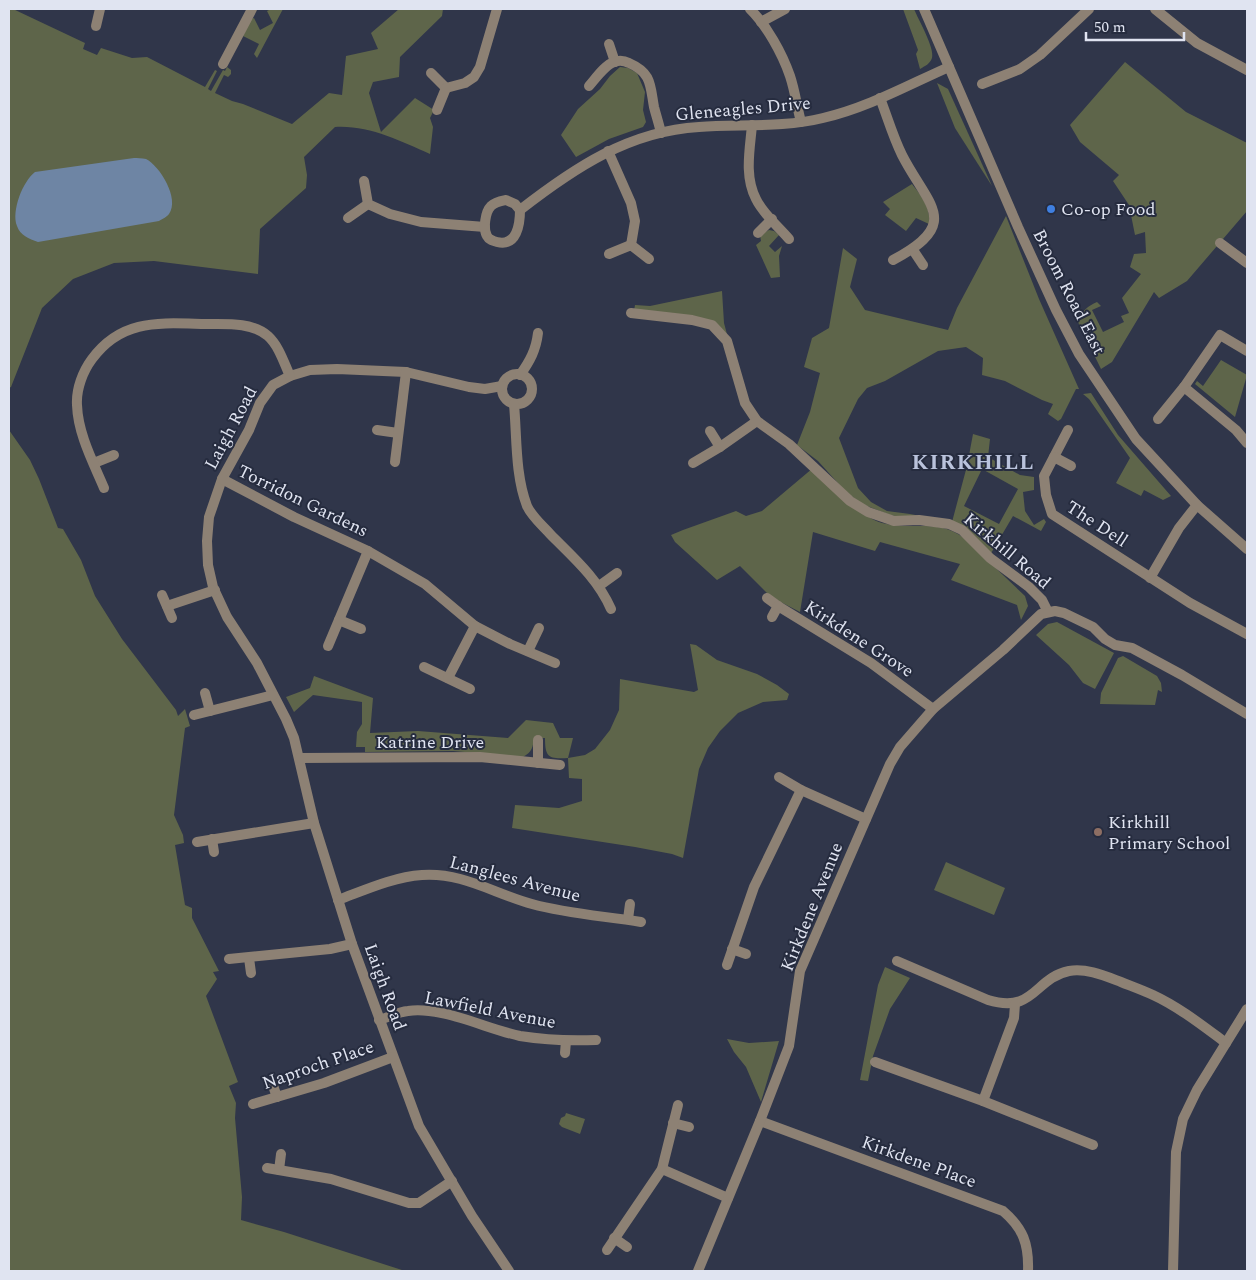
<svg xmlns="http://www.w3.org/2000/svg" width="1256" height="1280" font-family="Spectral,serif">
<rect width="100%" height="100%" fill="#30364a"/>
<g fill="#5e654a" fill-rule="evenodd">
<path d="M9,9H13L85,43L83,49L97,55L101,48L132,58L147,57L205,87L215,70L217,71L208,89L211,91L223,70L225,71L227,67L231,70V74L228,77L224,75L215,93L232,101L243,104L292,124L329,93L342,95L346,56L378,49L371,33L399,9H443L442,16L400,57L399,77L373,82L369,93L381,132L415,98L434,110L430,118L433,127L430,154C400,141 369,125 335,127L304,157L307,175L306,188L260,229L258,274L154,261L114,263L73,279L42,308L11,387L9,388Z"/>
<path d="M271,9H283L257,58L254,54L259,44L243,36L251,19L254,18L260,30L273,23L267,11Z"/>
<path d="M903,9H914C918,19 935,48 932,58C930,64 925,66 920,69L916,54L918,50Z"/>
<path d="M1125,62L1186,112L1247,143V211L1187,281L1159,298L1154,292L1112,362L1101,369L1077,320C1082,311 1088,306 1097,302L1101,306L1092,310L1103,332L1124,322L1121,316L1129,313L1122,298L1141,274L1130,267L1134,254L1146,253L1145,232L1135,235L1129,205L1113,181L1119,175L1080,142L1070,125Z"/>
<path d="M620,67L628,68L637,73L645,92L643,110L646,122L643,127L609,139L576,157L561,135L578,109L600,89L610,76Z"/>
<path d="M937,83L948,89L992,186L955,128Z"/>
<path d="M912,184C922,197 931,207 929,224L916,218L906,231L885,215L890,209L883,202Z"/>
<path d="M1006,216L1039,299L1079,389H1076L1061,419L1058,421L1048,414L1053,404L1042,400L1005,381L982,375L983,358L966,347L938,351L885,381L867,388L858,399L839,438L858,488L871,502L887,511L910,514L952,522L967,466L973,434L990,439L988,457L1020,475L1034,477V490L1023,492L1025,511L1034,525L1044,519L1046,522L1041,531L1013,516L990,555L963,530L890,515L862,504L846,492L818,461L797,445L810,412L820,373L804,367L812,338L829,328L843,248L857,259L850,287L865,310L948,330L957,308ZM982,469L1018,489L999,524L964,506Z"/>
<path d="M769,230L774,231L779,235L769,246L775,252L782,246L779,256L780,277L771,278L756,245L761,241L760,235Z"/>
<path d="M722,291L724,323L728,338L714,322L634,311L635,305L650,306Z"/>
<path d="M1221,360L1247,375L1235,417L1195,384L1197,381L1203,386Z"/>
<path d="M1091,393L1118,435L1171,496L1163,500L1144,490L1141,496L1116,483L1130,458L1089,399L1083,394Z"/>
<path d="M9,430L30,460L39,479L58,528L63,529L81,560L95,596L122,639L176,710L178,716L185,709L190,726L185,728L174,815L183,835L184,843L175,845L185,905L192,908V918L219,971L213,972L217,979L206,996L238,1082L229,1086L236,1103L235,1118L242,1197L241,1220L284,1232L405,1271H9Z"/>
<path d="M813,468C831,484 860,517 882,523C911,531 938,518 964,538L1025,596L1028,606L1021,620L1017,605L951,580L960,564L880,542L875,551L813,532L800,612L771,597L740,566L717,580L675,542L671,535L683,530L736,511L746,516L762,511Z"/>
<path d="M1057,622L1114,653L1095,689L1083,683L1069,665L1036,635L1048,624Z"/>
<path d="M690,644L696,645L717,660L757,674L777,685L789,694L787,700L763,702L738,713L720,731L708,748L699,769L683,858L672,854L635,847L512,828L515,805L559,808L582,801V779L569,778L568,758C549,759 545,758 545,738H534C533,747 532,752 523,757L453,751L365,752V747H356L357,732L362,724V702L313,695L294,712L286,697L310,688L314,676L373,698L370,733L418,731L508,738L526,720L553,723L560,738H573L568,758L585,755L595,749L610,730L619,710L620,679L694,692L698,690Z"/>
<path d="M1123,656L1157,676L1161,683L1162,692L1158,690L1155,705L1100,704L1101,693L1118,658Z"/>
<path d="M946,862L1005,888L994,915L934,890Z"/>
<path d="M885,967L910,978L890,1009L873,1056L868,1081L860,1080L878,985Z"/>
<path d="M727,1039L749,1043L779,1041L761,1102L746,1067L734,1052Z"/>
<path d="M566,1113L585,1119L580,1134L562,1127L559,1124L561,1118L565,1116Z"/>
</g>
<path fill="#6e85a4" d="M134,158C137,158 142,158 146,159C160,166 180,199 169,214C167,217 162,219 159,221L38,242C29,239 20,235 17,226C11,211 23,181 35,172Z"/>
<g fill="none" stroke-linecap="round" stroke-linejoin="round">
<g stroke="#8d8174" stroke-width="10">
<path d="M750,9C767,26 782,53 790,76C795,91 797,107 801,122"/>
<path d="M1155,9L1197,43L1247,70"/>
<path d="M761,22L785,9"/>
<path d="M96,26L100,9"/>
<path d="M609,44L615,62"/>
<path d="M223,64L252,9"/>
<path d="M431,73L446,88L465,83L474,77L480,67L497,9"/>
<path d="M982,84L1020,69L1040,55L1089,9"/>
<path d="M589,86C596,78 605,65 614,62C619,60 625,61 629,63C652,73 650,85 654,107C656,115 659,124 661,133"/>
<path d="M880,98C887,116 893,137 902,155C928,206 963,223 893,260"/>
<path d="M437,110L446,88"/>
<path d="M752,125C750,149 744,176 756,199C763,214 778,226 789,239"/>
<path d="M608,151L631,203L635,221L631,245L649,259"/>
<path d="M364,181L368,204L390,214L421,222L485,227"/>
<path d="M506,200L515,204L520,210C520,224 517,247 497,242C493,241 489,240 487,236C483,229 485,212 491,206C495,202 501,201 506,200Z"/>
<path d="M520,210C574,168 629,131 699,127C740,124 783,128 823,118C867,108 908,85 949,67"/>
<path d="M348,218L368,204"/>
<path d="M758,233L772,219"/>
<path d="M1220,243L1247,263"/>
<path d="M913,250L923,265"/>
<path d="M609,254L631,245"/>
<path d="M631,313L692,320L712,325L727,341L745,403L757,421L789,444L850,501L868,512L894,521L919,520L949,524L962,530L990,558L1029,587L1042,600L1048,612"/>
<path d="M1247,351L1220,335L1184,387L1236,430L1247,443"/>
<circle cx="517" cy="389" r="15"/>
<path d="M520,375C530,361 536,350 538,333"/>
<path d="M502,386L485,389L469,387L406,372L337,369L310,370L290,376L273,385L260,403L249,430L222,479L209,517L207,541L208,565L213,587L227,617L257,663L286,719L294,738L314,823L352,944L419,1126L472,1216L509,1271"/>
<path d="M514,404C517,437 515,475 527,506C532,517 543,526 551,535C574,558 598,579 611,609"/>
<path d="M1158,419L1184,387"/>
<path d="M377,430L398,433"/>
<path d="M1068,430L1044,476L1046,495L1052,514L1190,603L1247,634"/>
<path d="M710,431L720,447"/>
<path d="M1054,457L1071,466"/>
<path d="M395,462L406,372"/>
<path d="M94,463L114,455"/>
<path d="M693,463L720,447L757,421"/>
<path d="M222,479L294,517L368,551L425,584L475,626L510,644L555,663"/>
<path d="M104,488C93,462 78,434 77,405C76,389 83,371 92,359C122,318 161,323 206,324C226,324 252,322 268,336C279,346 284,363 290,376"/>
<path d="M1150,578L1179,528L1197,505"/>
<path d="M599,586L617,573"/>
<path d="M162,595L172,618"/>
<path d="M767,598L778,606L871,663L933,709"/>
<path d="M167,606L215,590"/>
<path d="M772,617L778,606"/>
<path d="M339,620L361,629"/>
<path d="M328,646L368,551"/>
<path d="M528,651L539,628"/>
<path d="M424,667L470,689"/>
<path d="M448,678L475,626"/>
<path d="M205,693L210,711"/>
<path d="M194,715L273,695"/>
<path d="M300,758L480,757L560,765"/>
<path d="M538,763V740"/>
<path d="M779,777L801,790L866,819"/>
<path d="M212,839L214,852"/>
<path d="M197,842L314,823"/>
<path d="M338,900C365,890 393,877 422,875C462,872 495,894 532,904C568,914 605,916 641,922"/>
<path d="M628,919L630,904"/>
<path d="M732,949L746,954"/>
<path d="M249,958L251,973"/>
<path d="M229,959L330,949L352,944"/>
<path d="M897,961L988,1000C1035,1014 1034,978 1069,971C1087,968 1105,976 1121,982C1131,986 1142,990 1153,995C1179,1007 1203,1026 1226,1043"/>
<path d="M727,965L754,887L801,790"/>
<path d="M379,1020C389,1017 398,1012 408,1011C441,1006 487,1029 520,1036C545,1040 570,1041 596,1040"/>
<path d="M565,1053L566,1041"/>
<path d="M875,1062L983,1101L1093,1145"/>
<path d="M271,1080L277,1097"/>
<path d="M983,1101L1014,1018L1015,1004"/>
<path d="M253,1104L324,1083L393,1057"/>
<path d="M760,1121L1003,1211C1023,1228 1029,1244 1028,1271"/>
<path d="M673,1123L689,1127"/>
<path d="M267,1168L331,1179L409,1203H419L452,1181"/>
<path d="M662,1169L728,1198"/>
<path d="M279,1170L281,1154"/>
<path d="M614,1238L627,1247"/>
<path d="M607,1250L662,1169L678,1105"/>
<path d="M698,1271L760,1121L789,1046L800,971L890,764L900,747L933,709L1003,650L1041,614L1055,611L1064,613L1093,627L1105,639L1115,645L1132,648L1182,675L1247,714"/>
<path d="M1173,1271L1176,1152L1183,1119L1197,1090L1247,1009"/>
</g>
<path stroke="#8d8174" stroke-width="10" d="M924,9L1018,227L1056,310L1079,354L1136,439L1197,505L1247,549"/>
</g>
<circle fill="#3f7fe0" stroke="#262c3f" stroke-width="2" cx="1051" cy="209" r="5"/>
<circle fill="#8d6e63" stroke="#262c3f" stroke-width="2" cx="1098" cy="832" r="5"/>
<g text-anchor="middle" dominant-baseline="central" stroke-width="4" stroke-linejoin="round" paint-order="stroke">
<g font-size="18" fill="#e0e4f1" stroke="#262c3f">
<text transform="translate(743 109) rotate(-5)">Gleneagles Drive</text>
<text transform="translate(1069 292) rotate(63)">Broom Road East</text>
<text transform="translate(231 428) rotate(-62)">Laigh Road</text>
<text transform="translate(303 501) rotate(26)">Torridon Gardens</text>
<text transform="translate(1097 524) rotate(33)">The Dell</text>
<text transform="translate(1007 551) rotate(40)">Kirkhill Road</text>
<text transform="translate(859 639) rotate(33)">Kirkdene Grove</text>
<text x="430" y="742">Katrine Drive</text>
<text transform="translate(515 879) rotate(15)">Langlees Avenue</text>
<text transform="translate(812 907) rotate(-68)">Kirkdene Avenue</text>
<text transform="translate(385 987) rotate(70)">Laigh Road</text>
<text transform="translate(490 1010) rotate(11)">Lawfield Avenue</text>
<text transform="translate(318 1065) rotate(-19)">Naproch Place</text>
<text transform="translate(919 1162) rotate(20)">Kirkdene Place</text>
</g>
<g font-size="18" fill="#e0e4f1" stroke="#262c3f" text-anchor="start">
<text x="1061" y="209">Co-op Food</text>
<text x="1108" y="822">Kirkhill<tspan x="1108" dy="21">Primary School</tspan></text>
</g>
<g font-size="22" font-weight="bold" letter-spacing="1" fill="#bac3dc" stroke="#262c3f">
<text x="973" y="462">KIRKHILL</text>
</g>
</g>
<rect width="1256" height="1280" fill="none" stroke="#e0e4f1" stroke-width="20"/>
<path d="M1086 32v8h98v-8" fill="none" stroke="#e0e4f1" stroke-width="2.5"/>
<text x="1094" y="32" font-size="15" fill="#e0e4f1" stroke="#262c3f" stroke-width="4" paint-order="stroke">50 m</text>
</svg>
